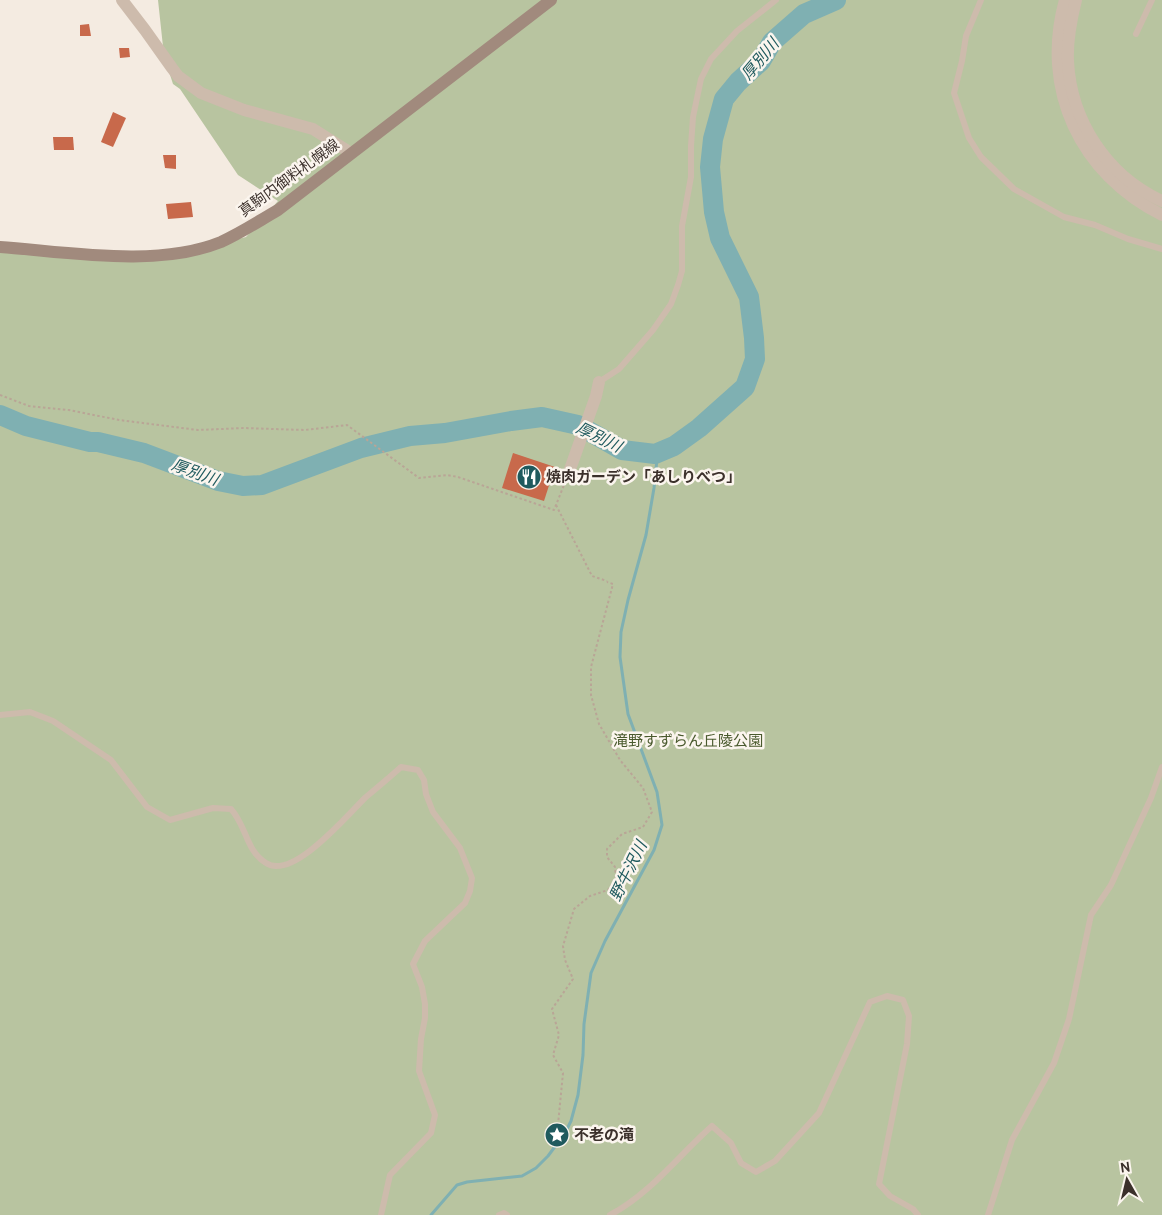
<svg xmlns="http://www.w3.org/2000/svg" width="1162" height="1215" font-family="Cabin,'Noto Sans JP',sans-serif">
<rect width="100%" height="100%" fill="#f4ebe1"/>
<path fill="#b8c4a0" d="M158,0H1162V1215H0V253L178,254L246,237L278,201L238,175L180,89L173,84L164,56Z"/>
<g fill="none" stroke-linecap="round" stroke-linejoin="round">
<path stroke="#7fb0b2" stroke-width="3" d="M431,1215L457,1185L467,1182L522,1176L536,1168L548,1156L565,1133L571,1121L578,1095L583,1055L584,1024L591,973L605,941L654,850L662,825L657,792L628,714L620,657L621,632L628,600L646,535L654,488L657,459L655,454"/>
<path stroke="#7fb0b2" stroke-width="20" d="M0,415L26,426L90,442H98L144,453L218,481L243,486L262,485L361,448L410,436L445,433L511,421L542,417L578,425L622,450L655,454L674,446L699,428L745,387L755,359L754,338L749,297L720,238L714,212L710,167L713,139L724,99L738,82L761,61L772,42L804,14L836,0"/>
</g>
<g fill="#c8694b">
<path d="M89,24L91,36H80V25Z"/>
<path d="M119,48H129L130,57L120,58Z"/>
<path d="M113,112L126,118L113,147L101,142Z"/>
<path d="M53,137H73L74,150H54Z"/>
<path d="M163,155H176V169L165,168Z"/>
<path d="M191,202L193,217L168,219L166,204Z"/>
<path d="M513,453L555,467L544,501L502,488Z"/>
</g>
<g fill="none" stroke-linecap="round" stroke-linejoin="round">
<g stroke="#b9a596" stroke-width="2" stroke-dasharray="2.5 2.5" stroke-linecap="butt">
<path d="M0,395L29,406L69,410L119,420L198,430L244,428L305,430L347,425L419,478L447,475L458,477L554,510L564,485"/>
<path d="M556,505L592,576L607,581"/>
<path d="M557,1135L563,1073L553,1055L559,1035L552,1009L573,979L565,960L563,946L574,909L590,896L608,890L616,878L615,867L607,857V849L622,834L643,827L652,812L643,788L620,760L599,724L591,695V667L613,584L607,582"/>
</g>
<g stroke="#cdbbac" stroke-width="6">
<path d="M981,0L966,36L962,61L954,93L969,138L981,157L1014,189L1064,217L1095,225L1128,239L1162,249"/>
<path d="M1136,34L1152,0"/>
<path d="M599,382L619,369L653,330L671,304L678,285L682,271V226L691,177V146L693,117L701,79L711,59L737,31L776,0"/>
<path d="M0,715L30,712L53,721L111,760L147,807L170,820L213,808L231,809C247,827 246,851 266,863C293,881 348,814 366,797C378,787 390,777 401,767L418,770L424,780L426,794L433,812L460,848L472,878L470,891L465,903L425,941L413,964L422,987L425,1004V1018L421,1039L419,1071L435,1115L431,1133L390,1175L381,1215"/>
<path d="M499,1215L504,1213L507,1215"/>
<path d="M610,1215C651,1193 678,1156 712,1126L731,1143L741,1163L756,1172L775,1161L819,1113L870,1002L887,996L903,1000L909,1016L907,1044L879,1184L890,1196L913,1209L918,1215"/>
<path d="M988,1215L1012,1140L1054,1063L1069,1019L1091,915L1111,885L1151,798L1162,767"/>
</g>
<g stroke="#cdbbac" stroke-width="12">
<path d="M1065,0C1040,89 1080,174 1162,215"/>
<path d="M1076,0C1071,20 1067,40 1068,61C1071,121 1107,176 1162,201"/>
<path d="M568,475L596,396L599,382"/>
</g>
<path stroke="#cdbbac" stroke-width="12" d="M122,0L145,30L172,68L178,76L201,93L244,110L313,129L351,153"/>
<path stroke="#a18a7d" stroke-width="12" d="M0,247C68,252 157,268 221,242C241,233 259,221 278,210L551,0"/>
</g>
<defs>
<symbol id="restaurant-disc" viewBox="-11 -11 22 22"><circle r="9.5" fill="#1f5a5e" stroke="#fbf5ee"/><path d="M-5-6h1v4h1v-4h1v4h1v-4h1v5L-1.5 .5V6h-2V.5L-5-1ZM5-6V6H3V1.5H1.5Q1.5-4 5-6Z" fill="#fff"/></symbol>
<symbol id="sight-disc" viewBox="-11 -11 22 22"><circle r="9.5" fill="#1f5a5e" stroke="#fbf5ee"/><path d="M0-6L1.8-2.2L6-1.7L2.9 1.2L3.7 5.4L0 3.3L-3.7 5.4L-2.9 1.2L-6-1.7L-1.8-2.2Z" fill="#fff"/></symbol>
</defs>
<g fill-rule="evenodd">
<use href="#restaurant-disc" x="515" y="463" width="28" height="28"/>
<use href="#sight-disc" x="543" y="1121" width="28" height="28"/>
</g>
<g text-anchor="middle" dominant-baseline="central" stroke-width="5" stroke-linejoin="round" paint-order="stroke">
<g font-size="15" fill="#3b302b" stroke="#fbf5ee">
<text transform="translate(289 178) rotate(-36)">真駒内御料札幌線</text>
</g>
<g font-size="15" font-weight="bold" fill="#3b302b" stroke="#fbf5ee" text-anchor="start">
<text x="546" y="477">焼肉ガーデン「あしりべつ」</text>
<text x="574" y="1135">不老の滝</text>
</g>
<g font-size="15" fill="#4a5a2e" stroke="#fbf5ee">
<text x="688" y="741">滝野すずらん丘陵公園</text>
</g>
<g font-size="16" font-style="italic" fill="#1f5a5e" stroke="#fbf5ee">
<text transform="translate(760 59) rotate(-50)">厚別川</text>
<text transform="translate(599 437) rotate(26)">厚別川</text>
<text transform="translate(195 472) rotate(20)">厚別川</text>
<text transform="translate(628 871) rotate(-64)">野牛沢川</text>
</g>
</g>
<g transform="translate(1127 1180) rotate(352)" stroke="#fbf5ee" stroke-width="4" paint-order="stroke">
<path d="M0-4L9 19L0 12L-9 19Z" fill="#3b302b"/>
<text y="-8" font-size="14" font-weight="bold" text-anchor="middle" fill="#3b302b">N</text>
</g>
</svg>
